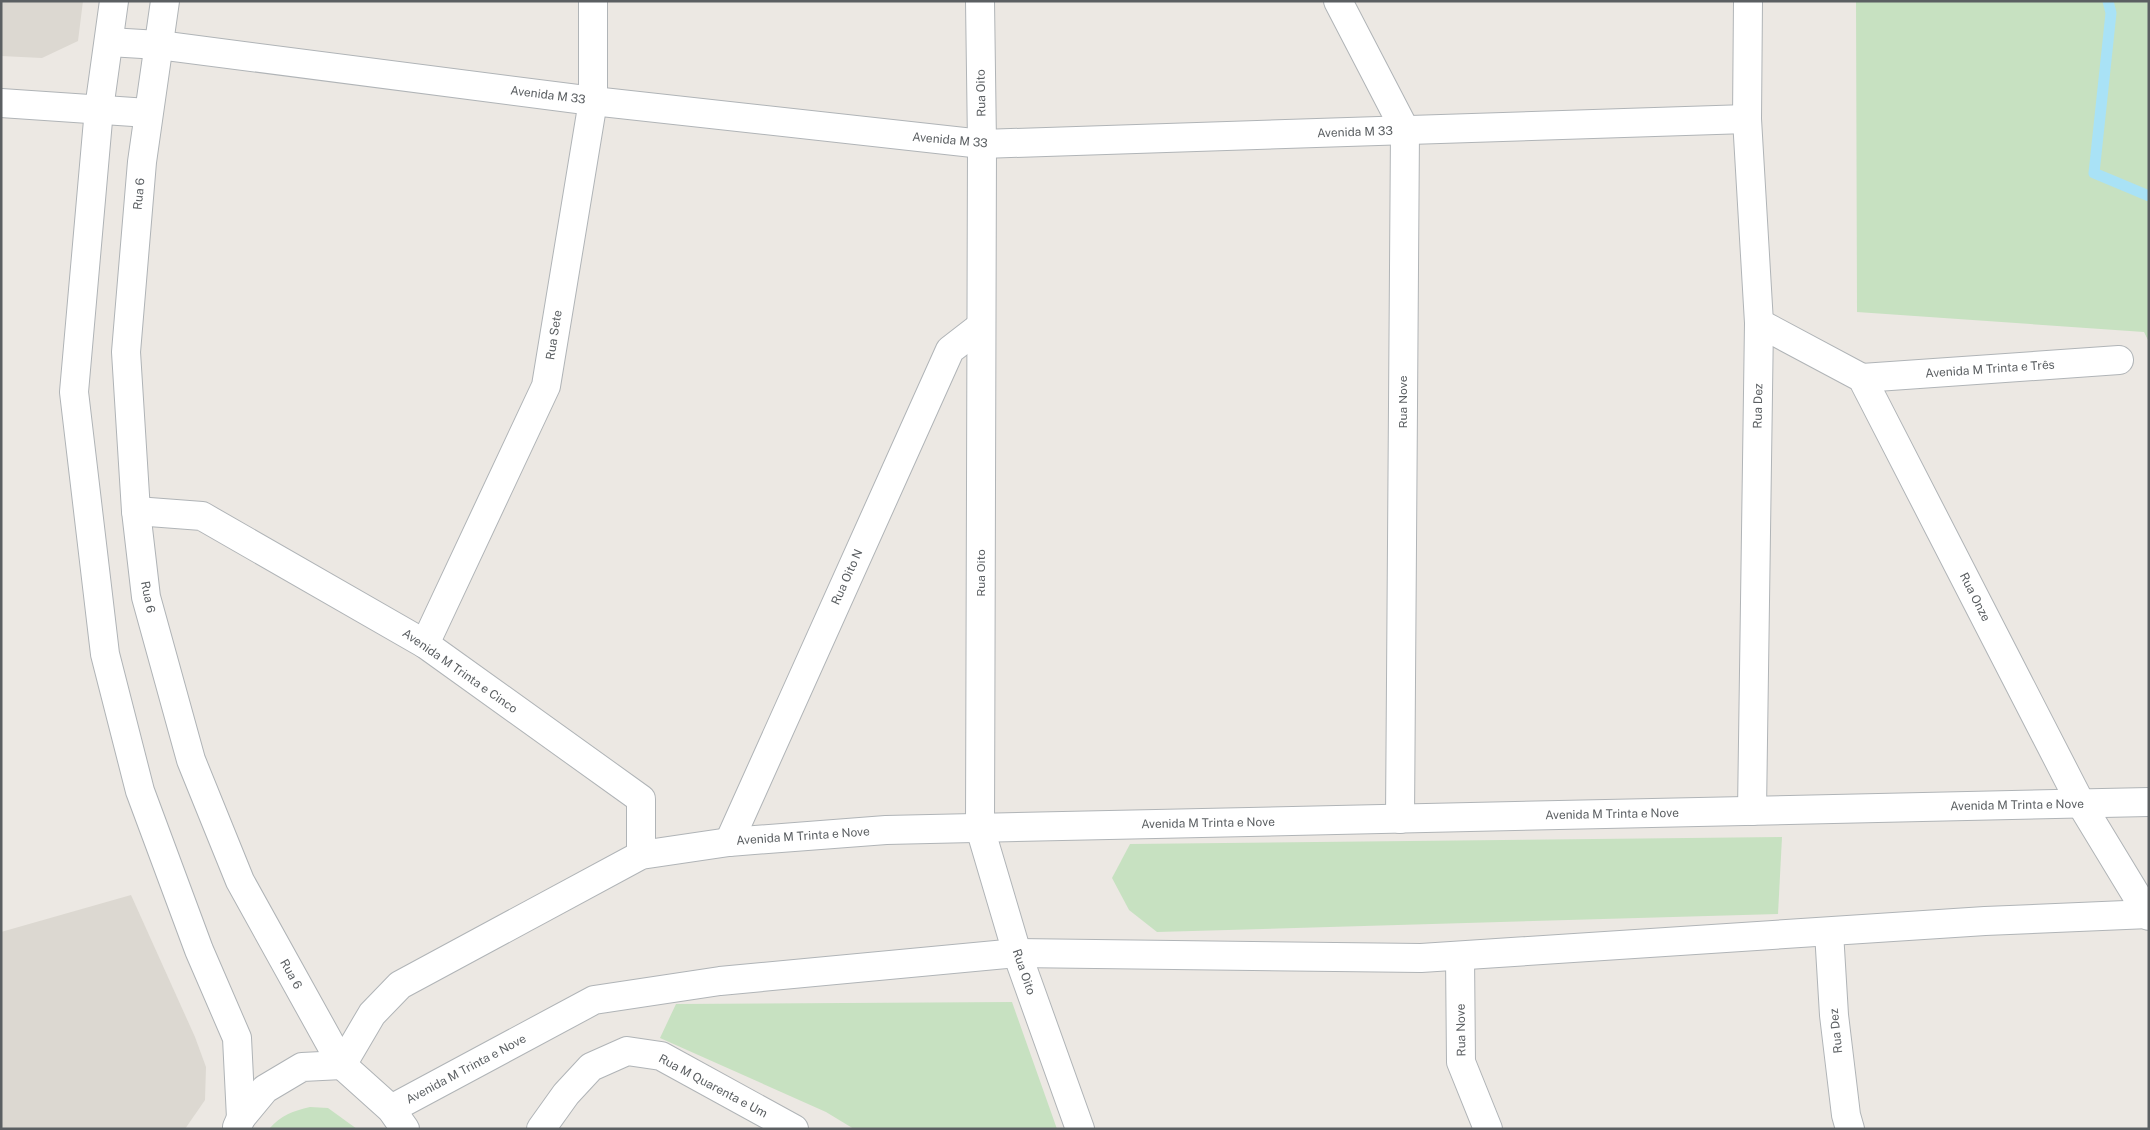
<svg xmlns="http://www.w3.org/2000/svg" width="2150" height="1130" font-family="'Public Sans',sans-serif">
<rect width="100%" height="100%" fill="#ece8e3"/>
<g fill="#dcd8d1">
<path d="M1,1H83L78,41L42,58L1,56Z"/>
<path d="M131,895L195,1037L206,1067L205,1100L185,1129H1V932Z"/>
</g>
<g fill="#c7e1c1">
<path d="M1856,1H2149V342L2144,332L1857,312Z"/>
<path d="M1782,837L1778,914L1157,932L1129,910L1112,878L1130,844Z"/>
<path d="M1012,1002L1057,1129H854L826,1112L660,1038L676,1004Z"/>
<path d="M310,1107L328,1108L357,1129H269C281,1115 293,1111 310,1107Z"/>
</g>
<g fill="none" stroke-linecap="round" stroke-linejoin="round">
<path stroke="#a9e2f6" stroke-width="11" d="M2108,1L2111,13L2094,173L2149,196"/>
<defs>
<g id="minor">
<path d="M980,1L982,144L980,828L1017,953L1080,1129"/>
<path d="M1338,1L1405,130L1400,819"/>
<path d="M1748,1L1747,119L1759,323L1752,811"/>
<path d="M109,42L159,45L593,101L982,144L1747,119"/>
<path d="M1,103L148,113"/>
<path d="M1759,323L1862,378L2081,804L2149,916"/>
<path d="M1862,378L2119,360"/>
<path d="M136,511L202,516L425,644L641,799V855"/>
<path d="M425,644L546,386L593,101V1"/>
<path d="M729,842L950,350L981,326"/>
<path d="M1829,932L1834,1015L1846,1115L1850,1129"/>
<path d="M1460,956L1461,1062L1488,1129"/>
<path d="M342,1065L372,1014L400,985L641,855L729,842L886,830L2149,802"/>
<path d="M391,1109L594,1000L720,981L1017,953L1421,958L1985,921L2149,914"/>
<path d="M541,1129L566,1094L591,1067L627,1051L661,1056L794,1129"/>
</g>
<g id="secondary">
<path d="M114,1L99,109L74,392L105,654L140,791L199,950L237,1038L241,1118"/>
<path d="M165,1L142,162L126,352L136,511L146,597L191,760L240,881L342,1065L391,1109L405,1129"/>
<path d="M237,1127L241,1118L265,1089L302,1067L342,1065"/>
</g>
</defs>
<use href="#minor" stroke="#b0b4b7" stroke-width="30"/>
<use href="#secondary" stroke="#afb3b6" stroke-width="30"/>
<use href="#minor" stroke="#fff" stroke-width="28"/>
<use href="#secondary" stroke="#fff" stroke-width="28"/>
</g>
<g text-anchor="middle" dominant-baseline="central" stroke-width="4" stroke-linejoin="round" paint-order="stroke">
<g font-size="12" fill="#5b5f62" stroke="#fff">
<text transform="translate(981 93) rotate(-91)">Rua Oito</text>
<text transform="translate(548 95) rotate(7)">Avenida M 33</text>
<text transform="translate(1355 132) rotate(-2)">Avenida M 33</text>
<text transform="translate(950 140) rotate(5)">Avenida M 33</text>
<text transform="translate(139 194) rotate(-85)">Rua 6</text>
<text transform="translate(554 335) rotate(-81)">Rua Sete</text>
<text transform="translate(1990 369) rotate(-4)">Avenida M Trinta e Três</text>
<text transform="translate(1403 402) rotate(-90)">Rua Nove</text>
<text transform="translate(1758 406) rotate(-89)">Rua Dez</text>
<text transform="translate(981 573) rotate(-90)">Rua Oito</text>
<text transform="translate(847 577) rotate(-66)">Rua Oito N</text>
<text transform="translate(148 597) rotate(79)">Rua 6</text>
<text transform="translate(1975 597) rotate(63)">Rua Onze</text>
<text transform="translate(460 671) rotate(35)">Avenida M Trinta e Cinco</text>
<text transform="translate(2017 805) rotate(-1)">Avenida M Trinta e Nove</text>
<text transform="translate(1612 814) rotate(-1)">Avenida M Trinta e Nove</text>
<text transform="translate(1208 823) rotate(-1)">Avenida M Trinta e Nove</text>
<text transform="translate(803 836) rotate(-4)">Avenida M Trinta e Nove</text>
<text transform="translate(1024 972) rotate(71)">Rua Oito</text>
<text transform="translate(291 974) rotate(61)">Rua 6</text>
<text transform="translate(1461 1030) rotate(-91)">Rua Nove</text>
<text transform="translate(1836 1031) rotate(-96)">Rua Dez</text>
<text transform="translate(466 1069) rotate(-28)">Avenida M Trinta e Nove</text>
<text transform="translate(713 1086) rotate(28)">Rua M Quarenta e Um</text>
</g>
</g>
<rect width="2150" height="1130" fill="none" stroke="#5b5f62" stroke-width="5"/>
</svg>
